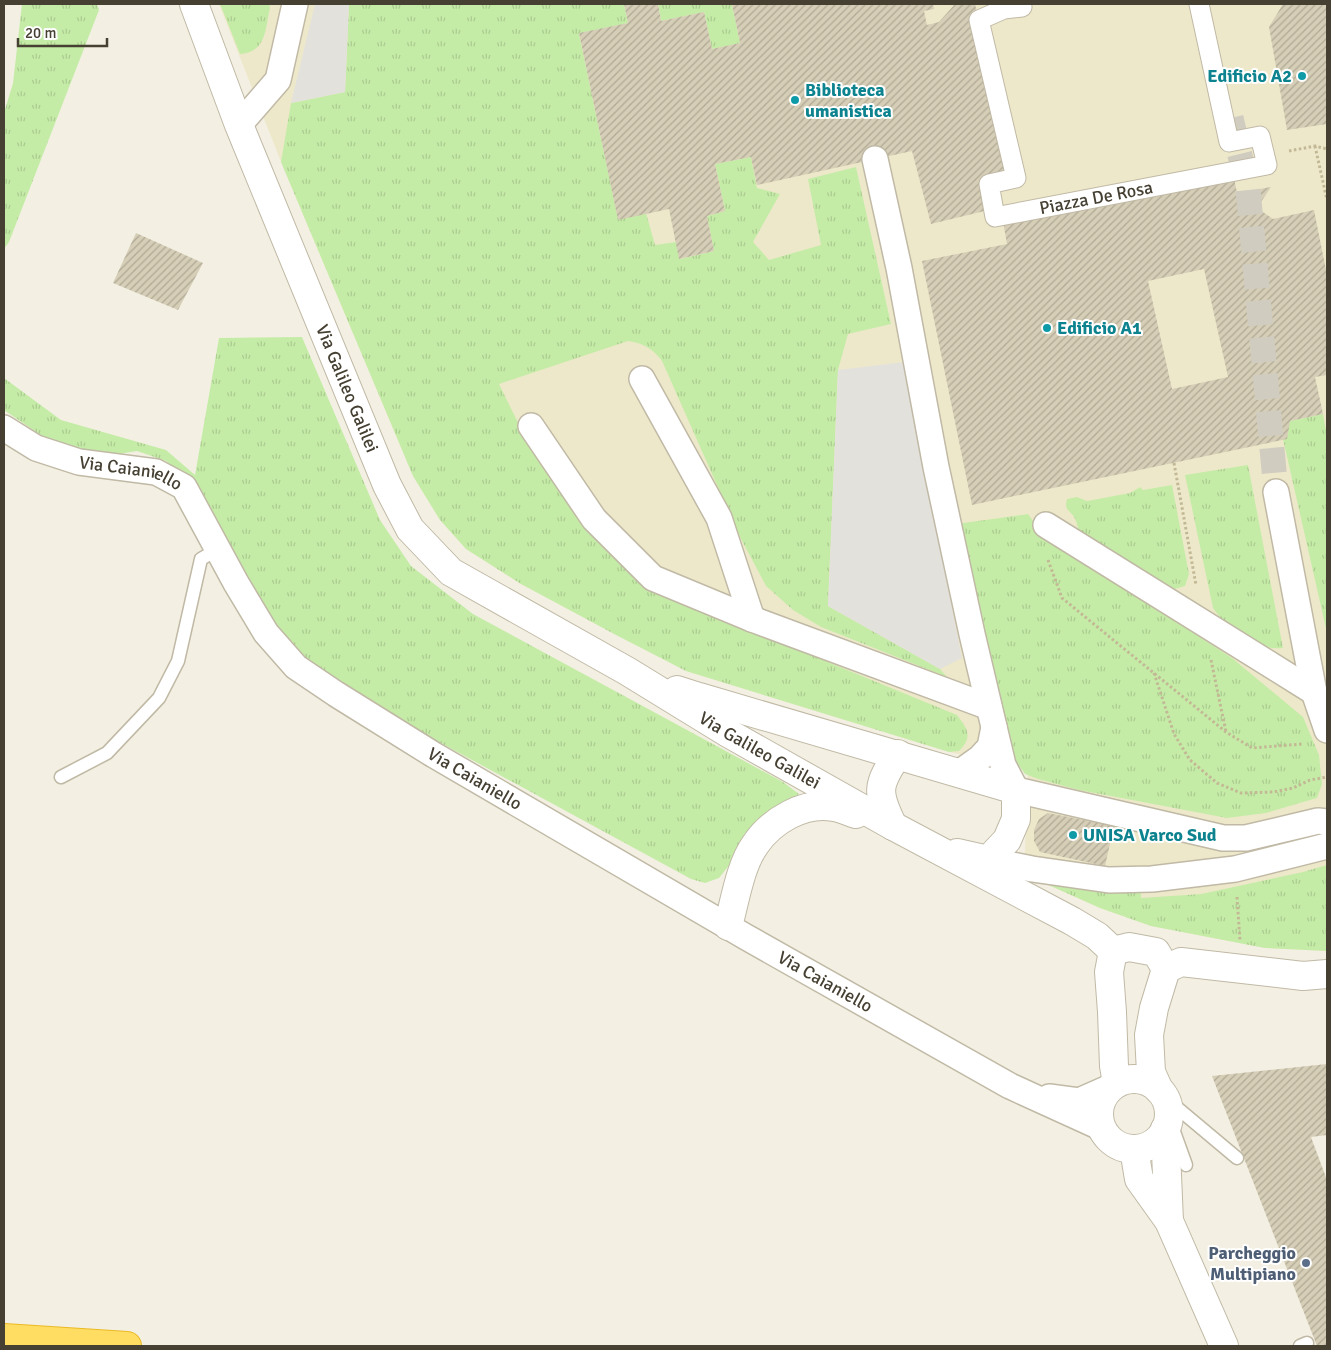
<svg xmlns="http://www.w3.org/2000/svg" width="1331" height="1350" font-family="Signika,sans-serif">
<defs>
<pattern id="grass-tufts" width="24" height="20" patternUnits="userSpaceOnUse" patternTransform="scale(1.25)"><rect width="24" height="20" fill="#c5eca7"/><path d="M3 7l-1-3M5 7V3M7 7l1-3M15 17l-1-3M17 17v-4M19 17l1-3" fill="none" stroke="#abcb90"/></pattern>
<pattern id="building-hatch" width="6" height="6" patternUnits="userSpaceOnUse" patternTransform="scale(1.25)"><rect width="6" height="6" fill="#d6ceb7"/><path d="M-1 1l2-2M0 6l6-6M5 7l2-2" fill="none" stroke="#afa995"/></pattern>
</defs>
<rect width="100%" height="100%" fill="#f3f0e3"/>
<path fill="#eee8cb" d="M219,4H1327V951L1265,948L1151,926L1100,908L1024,874L1028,770L949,752L686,671L521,584L466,549L440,520L413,476L281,162Z"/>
<g fill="url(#grass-tufts)">
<path d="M22,4H97L99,10L9,242L4,249V113L13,83Z"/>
<path d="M220,4H269L270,8C265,29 267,52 240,54Z"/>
<path d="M349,4H624L628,23L579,34L618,219L646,213L655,245L676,242L680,259L714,251L707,216L725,211L715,164L751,157L757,188L780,194L753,242L769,260L821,245L808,179L856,167L891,324L848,334L838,370L828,606L940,669L947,677L821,627L793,610L766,586L740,537L662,361C653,349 643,343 628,341L499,384L529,445L587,524L774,640L957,715C968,729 973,737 959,751L949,752L686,671L616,635L521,584L466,549L440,520L413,476L281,162L291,103L345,92Z"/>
<path d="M658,4H732L740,43L712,49L704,12L661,21Z"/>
<path d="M302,337L380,520L411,566L473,614L783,782L799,794L745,833L731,863L719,878L705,883L691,879L415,729L317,672L281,634L192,483L166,461L137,451L106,456L48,440L4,410V378L61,420L166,450L195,475L219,338Z"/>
<path d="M1323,414L1327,436V633L1283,439L1290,421Z"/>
<path d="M1248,465L1283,648C1256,651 1227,629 1213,608L1185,475Z"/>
<path d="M1172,485L1189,574L1185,586L1171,590L1079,534C1078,529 1077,521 1074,517C1069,509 1064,511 1067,499L1077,497L1087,501L1130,493L1140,487L1143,490Z"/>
<path d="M1028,514L1045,537L1232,658L1303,717L1319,755L1322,784L1317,798L1266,813L1227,818L1079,790L1038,779L1025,774L1017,763L1011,749L960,526L963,523Z"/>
<path d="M1327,865V951L1265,948L1151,926L1100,908L1024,874L1141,891V898L1201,894L1303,872Z"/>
</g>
<g fill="#e3e1dc">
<path d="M315,4H349L345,92L291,103Z"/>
<path d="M904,362L962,658L940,669L828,606L838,370Z"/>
</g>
<g fill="url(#building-hatch)" fill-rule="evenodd">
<path d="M624,4H658L661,21L704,12L712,49L740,43L732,4H933L934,9L924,11L927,25L939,22L955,4H975L1016,178L989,184L993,209L931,224L912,151L757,185L751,157L715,164L725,211L707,216L714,251L679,259L669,209L618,220L579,33L628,23Z"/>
<path d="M1283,4H1327V124L1287,130L1269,27Z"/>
<path d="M1233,173L1237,193L1271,187L1257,208L1273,219L1314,210L1327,275V375L1315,377L1323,414L1290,421L1287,439L972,505L922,261L1007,244L1002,216ZM1204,269L1228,377L1172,389L1148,281Z"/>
<path d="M136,233L203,263L178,310L113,283Z"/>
<path d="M1048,813L1114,826L1105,866L1040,852L1034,841V830L1039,819Z"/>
<path d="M1327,1064V1135L1311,1137L1327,1180V1346H1317L1212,1076Z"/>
</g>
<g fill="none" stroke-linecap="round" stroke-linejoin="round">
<path stroke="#d0cdc0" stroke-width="25" stroke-dasharray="25 12" stroke-linecap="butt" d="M1231,118L1248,189L1276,492"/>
<defs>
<g id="service">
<path d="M61,777L107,753L159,698L178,661L201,559L218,549"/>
<path d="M1163,1096L1237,1158"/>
<path d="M1168,1115L1186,1165"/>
<path d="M1300,1346L1307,1343"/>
</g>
<g id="pedestrian">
<path id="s1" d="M1021,4L1022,7L1004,9L979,20L1016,178L989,184L995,217L1267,165L1260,136L1229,142L1199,4"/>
</g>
<g id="minor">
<path d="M239,125L278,80L295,4"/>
<path d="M875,159L899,268L936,467L972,634L994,727"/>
<path d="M642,379L719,518L752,619"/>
<path d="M531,426L594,519L653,578L752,619L989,707"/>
<path id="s2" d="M4,428L36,448L79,462L156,472L184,487L236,583L266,633L296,667L336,694L434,755L746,937L1010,1086L1102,1128"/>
<path d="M1276,492L1314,692L1327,730"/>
<path d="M1046,525L1314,692"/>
<path d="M959,773L980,758L990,747L994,727L1003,765L1016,790L1223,838H1246L1318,821L1327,822"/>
<path d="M988,860L1032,869L1109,880L1152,879L1235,869L1327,846"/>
<path d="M1049,1097L1079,1101L1113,1086"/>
</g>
<g id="tertiary">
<path id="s3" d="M194,4L239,125L387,485L410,529L451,572L627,671L728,733L893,826L1072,921L1097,936L1113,951"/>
<path d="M677,690L699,697L1016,790V819L1007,840L988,860L957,853"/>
<path d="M893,826C876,792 877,785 898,754"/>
<path d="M728,926C735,901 740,866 755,845C771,821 804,801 834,807C842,808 849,812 856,814"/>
<path d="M1166,969L1181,962L1303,976L1327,974"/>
<circle cx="1134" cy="1114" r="35"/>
<path d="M1117,1083L1114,1066L1112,1012L1109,972L1113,951L1129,947L1156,952L1166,969L1154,1008L1149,1035L1151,1072L1159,1090"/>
<path d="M1165,1129L1169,1221"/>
<path d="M1134,1149L1139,1179L1169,1221L1224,1346"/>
</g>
<path id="motorway" d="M4,1338L127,1346"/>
</defs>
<use href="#service" stroke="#c0b9a5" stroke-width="15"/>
<use href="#pedestrian" stroke="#c0b9a5" stroke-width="21"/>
<use href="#minor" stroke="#c0b9a5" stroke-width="28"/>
<use href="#tertiary" stroke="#c0b9a5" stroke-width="30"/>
<use href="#motorway" stroke="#ecb925" stroke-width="30"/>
<g stroke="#c3b895" stroke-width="3" stroke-dasharray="2.5 2.5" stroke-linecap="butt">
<path d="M1315,146L1327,200"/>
<path d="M1289,151L1315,146L1327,149"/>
<path d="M1174,463L1196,585"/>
<path d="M1048,560L1062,598L1226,732L1252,748L1302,744"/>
<path d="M1211,660L1226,732"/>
<path d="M1154,673L1174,734L1190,760L1217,783L1241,793L1273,792L1293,788L1310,780L1327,777"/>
<path d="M1237,897L1240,941"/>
</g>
<use href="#service" stroke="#fff" stroke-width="12"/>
<use href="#pedestrian" stroke="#fff" stroke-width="19"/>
<use href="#minor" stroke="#fff" stroke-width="25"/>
<use href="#tertiary" stroke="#fff" stroke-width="28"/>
<use href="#motorway" stroke="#ffdd62" stroke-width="28"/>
</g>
<g fill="#0f9aa8" stroke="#fff" stroke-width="2">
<circle cx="1302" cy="76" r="5"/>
<circle cx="795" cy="100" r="5"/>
<circle cx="1047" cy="328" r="5"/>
<circle cx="1073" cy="835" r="5"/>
</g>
<circle fill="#5c6f8a" stroke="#fff" stroke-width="2" cx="1306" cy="1263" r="5"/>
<g text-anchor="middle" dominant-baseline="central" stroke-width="4" stroke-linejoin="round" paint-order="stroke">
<g font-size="18" font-weight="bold" fill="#0d838f" stroke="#fff" text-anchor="start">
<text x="1292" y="76" text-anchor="end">Edificio A2</text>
<text x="805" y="90">Biblioteca<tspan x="805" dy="21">umanistica</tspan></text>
<text x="1057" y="328">Edificio A1</text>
<text x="1083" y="835">UNISA Varco Sud</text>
</g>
<g font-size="18" fill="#464033" stroke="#fff">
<text stroke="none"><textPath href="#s1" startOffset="375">Piazza De Rosa</textPath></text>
<text stroke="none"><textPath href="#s3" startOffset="414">Via Galileo Galilei</textPath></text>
<text stroke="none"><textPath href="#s2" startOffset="136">Via Caianiello</textPath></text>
<text stroke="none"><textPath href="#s3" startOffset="984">Via Galileo Galilei</textPath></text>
<text stroke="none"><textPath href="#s2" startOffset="616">Via Caianiello</textPath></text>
<text stroke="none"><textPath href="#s2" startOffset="1021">Via Caianiello</textPath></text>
</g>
<g font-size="18" font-weight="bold" fill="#4e5e75" stroke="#fff" text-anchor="end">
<text x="1296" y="1253">Parcheggio<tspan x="1296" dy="21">Multipiano</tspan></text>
</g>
</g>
<rect width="1331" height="1350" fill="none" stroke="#464033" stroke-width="10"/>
<path d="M18 38v8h89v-8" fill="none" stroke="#464033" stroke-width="2.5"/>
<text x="25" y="38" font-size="15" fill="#464033" stroke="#ffffff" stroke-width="4" paint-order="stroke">20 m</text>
</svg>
